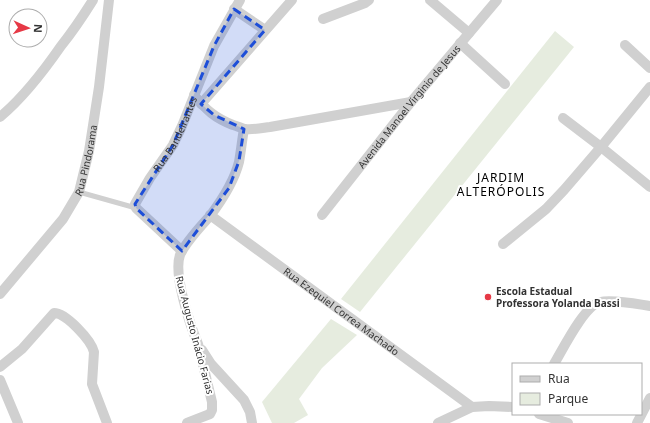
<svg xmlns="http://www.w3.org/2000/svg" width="650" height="423" font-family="'Noto Sans',sans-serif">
<rect width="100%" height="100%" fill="#fff"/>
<g fill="#e6ecdf">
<path d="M555,31L574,47L360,312L341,299Z"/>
<path d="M331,319L357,335L322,368L299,399L308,415L294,423H272L262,402Z"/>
</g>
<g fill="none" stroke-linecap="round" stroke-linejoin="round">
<path stroke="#d0d0d0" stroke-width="5" d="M79,192L136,208"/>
<g stroke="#d0d0d0" stroke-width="10">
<path d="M430,0L469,33"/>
<path d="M234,9L265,30"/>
<path d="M323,19L365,3L369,0"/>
<path d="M460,43L505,84"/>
<path d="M625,45L650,68"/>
<path d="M194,95C206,110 215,118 233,125C237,126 241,128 245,129C253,130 262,128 270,127L411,102"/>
<path d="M201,104L292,0"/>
<path d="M0,117C24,97 43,72 61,46C73,31 83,16 93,0"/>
<path d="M563,118L601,147L650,187"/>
<path id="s1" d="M210,215L472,407"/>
<path id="s2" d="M322,215L411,102L497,0"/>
<path d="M503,244L546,209L564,190L601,147L650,87"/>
<path id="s3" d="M182,251L136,208L135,204L150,178L173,145L182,126L214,46L240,0"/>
<path id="s4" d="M0,294L63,219L79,192L89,151L99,87L109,0"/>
<path d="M202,350L211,364L244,400L250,412L252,423"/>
<path d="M554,364C563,349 584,306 600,302C613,299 637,304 650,306"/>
<path d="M0,367L22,349L54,313C66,313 91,340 94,352L92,384L107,423"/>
<path d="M0,380L18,423"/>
<path d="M539,414L568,423"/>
<path d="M187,423L210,414L212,410V402L198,344C190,325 173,274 180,255C185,243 201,226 210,216C222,200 234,182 239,162C241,151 242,140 244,129"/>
<path d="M438,423L472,407L489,406L513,407"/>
<path d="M637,423L650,398"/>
</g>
</g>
<path fill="#1d4ed8" fill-opacity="0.2" stroke="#1d4ed8" stroke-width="3" stroke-dasharray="8 5" stroke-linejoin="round" d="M234,9L265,30L201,104L214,115L244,129L239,161L229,188L182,251L136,208L135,204L173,145L214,46Z"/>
<circle fill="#e63946" stroke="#fff" stroke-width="1.5" cx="488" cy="297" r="4"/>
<g text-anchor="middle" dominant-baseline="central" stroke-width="4" stroke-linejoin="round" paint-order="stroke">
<g font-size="10" fill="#333" stroke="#fff">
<text stroke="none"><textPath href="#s2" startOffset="139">Avenida Manoel Virginio de Jesus</textPath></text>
<text stroke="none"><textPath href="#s3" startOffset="148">Rua Bandeirantes</textPath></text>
<text stroke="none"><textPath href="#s4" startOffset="162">Rua Pindorama</textPath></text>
<text stroke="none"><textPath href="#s1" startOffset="163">Rua Ezequiel Correa Machado</textPath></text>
<text transform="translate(195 335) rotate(75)">Rua Augusto Inácio Farias</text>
</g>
<g font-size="10" font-weight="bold" fill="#333" stroke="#fff" text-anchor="start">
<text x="496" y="291">Escola Estadual<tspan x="496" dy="12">Professora Yolanda Bassi</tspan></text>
</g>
<g font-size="12" letter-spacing="1" fill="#000" stroke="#fff">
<text x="501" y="177">JARDIM<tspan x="501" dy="14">ALTERÓPOLIS</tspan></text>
</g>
</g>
<rect x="512" y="363" width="130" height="52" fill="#ffffff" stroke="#adadad"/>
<rect x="520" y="376" width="20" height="6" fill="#d0d0d0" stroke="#adadad"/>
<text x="548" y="383" font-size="12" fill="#333333">Rua</text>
<rect x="520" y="393" width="20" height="12" fill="#e6ecdf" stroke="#adadad"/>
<text x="548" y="403" font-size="12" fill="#333333">Parque</text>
<g transform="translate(28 28) rotate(93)"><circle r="19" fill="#ffffff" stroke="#adadad"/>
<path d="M0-3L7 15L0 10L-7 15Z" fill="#e63946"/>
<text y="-6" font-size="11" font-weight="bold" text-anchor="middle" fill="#333333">N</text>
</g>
</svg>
